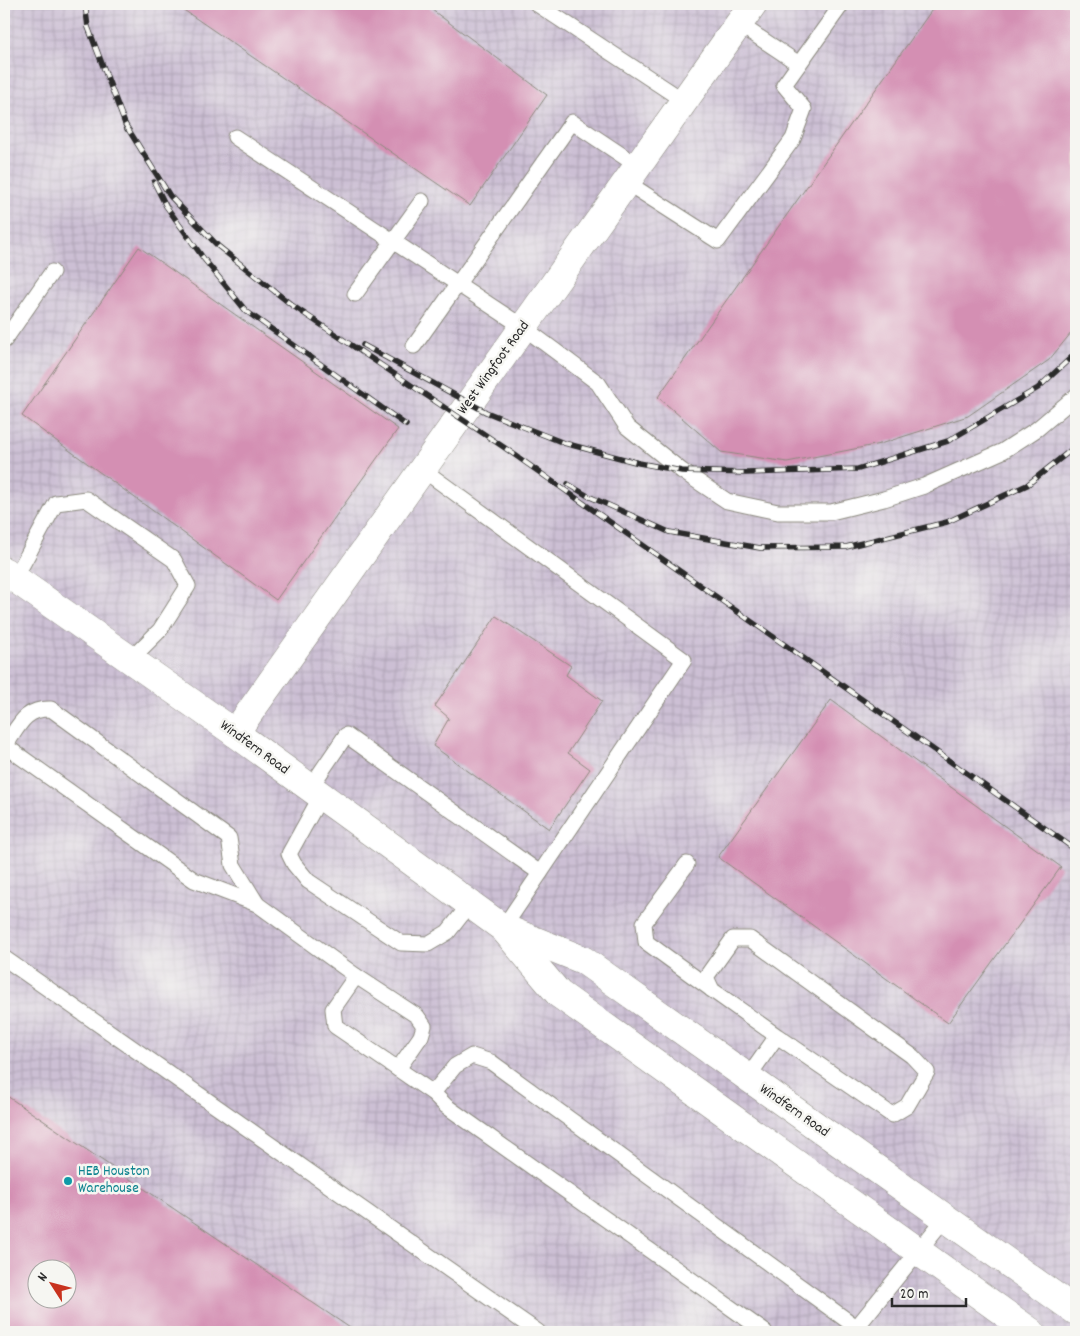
<svg xmlns="http://www.w3.org/2000/svg" width="1080" height="1336" font-family="Dekko,sans-serif">
<defs>
<pattern id="industrial-grid" width="8" height="8" patternUnits="userSpaceOnUse" patternTransform="scale(1.25)"><rect width="8" height="8" fill="#ccbfd4"/><path d="M0 4h8M4 0v8" fill="none" stroke="#afa4b6"/></pattern>
</defs>
<rect width="100%" height="100%" fill="#f6f6f2"/>
<filter id="ink" filterUnits="userSpaceOnUse"><feTurbulence type="fractalNoise" baseFrequency=".02" numOctaves="2"/><feDisplacementMap in="SourceGraphic" scale="10" xChannelSelector="R" yChannelSelector="G"/><feConvolveMatrix kernelMatrix="1 2 1 2 8 2 1 2 1" color-interpolation-filters="sRGB"/></filter>
<filter id="wash" filterUnits="userSpaceOnUse"><feTurbulence type="fractalNoise" baseFrequency=".0096" numOctaves="4" result="noise"/><feDisplacementMap in="SourceGraphic" scale="20" xChannelSelector="R" yChannelSelector="G"/><feGaussianBlur stdDeviation="1.12" result="paint"/><feColorMatrix in="noise" values="0 0 0 0 0 0 0 0 0 0 0 0 0 0 0 0 0 1.4 0 .05"/><feComposite in="paint" operator="in"/></filter>
<g filter="url(#wash)">
<rect width="100%" height="100%" fill="#eee9d3"/>
<path fill="url(#industrial-grid)" fill-rule="evenodd" d="M4,4H1076V1332H4ZM38,1268H68V1298H38Z"/>
<g id="blocks">
<g fill="#d48fb3" fill-rule="evenodd">
<path d="M175,4H424L547,95L470,206Z"/>
<path d="M936,4H1076V327L1049,360L968,416L880,444L787,462L721,452L658,397Z"/>
<path d="M139,247L398,429L276,600L22,416Z"/>
<path d="M496,616L571,666L566,675L602,701L568,753L590,769L549,829L433,746L449,718L435,706Z"/>
<path d="M831,700L1061,867L948,1023L718,857Z"/>
<path d="M4,1094L356,1332H4ZM38,1268H68V1298H38Z"/>
</g>
</g>
</g>
<g filter="url(#ink)">
<use href="#blocks" fill-opacity="0" stroke="#8c8a7f" stroke-width="1"/>
<g fill="none" stroke-linecap="round" stroke-linejoin="round">
<defs>
<g id="service">
<path d="M537,4L684,101"/>
<path d="M739,24L799,64"/>
<path d="M235,137L523,327L598,383L627,427L682,471L727,501L778,512H831L884,499L924,486L1003,451L1037,429L1076,396"/>
<path d="M626,182L718,241L793,139L804,109L784,85L842,4"/>
<path d="M355,294L422,201"/>
<path d="M4,341L52,272"/>
<path d="M414,346L572,122L638,166"/>
<path d="M422,469L684,660L503,928"/>
<path d="M15,578L56,503L86,499L174,560L188,586L160,630L130,660"/>
<path d="M4,745L194,880L257,904L356,976L333,1009L335,1026L433,1093L446,1106L765,1332"/>
<path d="M5,746C19,726 24,708 51,709L229,838L233,865L257,904"/>
<path d="M310,788L346,735L540,873"/>
<path d="M321,796L289,854L294,864L308,881L401,943L428,944L448,932L470,904"/>
<path d="M687,864L644,923L646,942L711,989"/>
<path d="M4,958L538,1332"/>
<path d="M356,976L417,1016L424,1026L421,1036L398,1069"/>
<path d="M748,1077L777,1036L892,1115L907,1106L927,1072L912,1056L750,939H733L706,977L712,990L777,1036"/>
<path d="M433,1093L455,1066L472,1056L491,1062L863,1332"/>
<path d="M856,1328L945,1218"/>
</g>
<g id="tertiary">
<path d="M4,571L235,733L503,928L559,994L1031,1332"/>
<path d="M235,733L753,4"/>
<path d="M506,929L583,960L1076,1311"/>
</g>
</defs>
<use href="#service" stroke="#8c8a7f" stroke-width="17"/>
<use href="#tertiary" stroke="#8c8a7f" stroke-width="29"/>
<use href="#service" stroke="#fff" stroke-width="15"/>
<use href="#tertiary" stroke="#fff" stroke-width="28"/>
<defs>
<g id="rail">
<path d="M85,4L88,27L127,129"/>
<path d="M125,124L170,196L218,246L293,306L505,448L1076,850"/>
<path d="M154,182L166,206L204,259L246,311L406,425"/>
<path d="M363,345L486,412L564,443L639,463L682,471L746,473L858,469L948,441L1038,388L1076,353"/>
<path d="M568,484L588,496L669,532L760,548L846,547L947,522L1027,485L1076,446"/>
</g>
</defs>
<use href="#rail" stroke="#2b2b2b" stroke-width="5.5"/>
<use href="#rail" stroke="#f6f6f2" stroke-width="4" stroke-dasharray="11" stroke-linecap="butt"/>
</g>
</g>
<circle fill="#0f9aa8" stroke="#f6f6f2" stroke-width="2" cx="68" cy="1181" r="5"/>
<g text-anchor="middle" dominant-baseline="central" stroke-width="5" stroke-linejoin="round" paint-order="stroke">
<g font-size="15" fill="#2b2b2b" stroke="#f6f6f2">
<text transform="translate(494 368) rotate(-54)">West Wingfoot Road</text>
<text transform="translate(254 748) rotate(36)">Windfern Road</text>
<text transform="translate(794 1111) rotate(35)">Windfern Road</text>
</g>
<g font-size="15" fill="#0d838f" stroke="#f6f6f2" text-anchor="start">
<text x="78" y="1172">HEB Houston<tspan x="78" dy="17">Warehouse</tspan></text>
</g>
</g>
<rect width="1080" height="1336" fill="none" stroke="#f6f6f2" stroke-width="20"/>
<g transform="translate(52 1284) rotate(306)"><circle r="24" fill="#f6f6f2" stroke="#a5a5a2"/>
<path d="M0-4L9 19L0 12L-9 19Z" fill="#c8321e"/>
<text y="-8" font-size="14" font-weight="bold" text-anchor="middle" fill="#2b2b2b">N</text>
</g>
<path d="M892 1298v8h74v-8" fill="none" stroke="#2b2b2b" stroke-width="2.5"/>
<text x="900" y="1298" font-size="15" fill="#2b2b2b" stroke="#f6f6f2" stroke-width="4" paint-order="stroke">20 m</text>
</svg>
